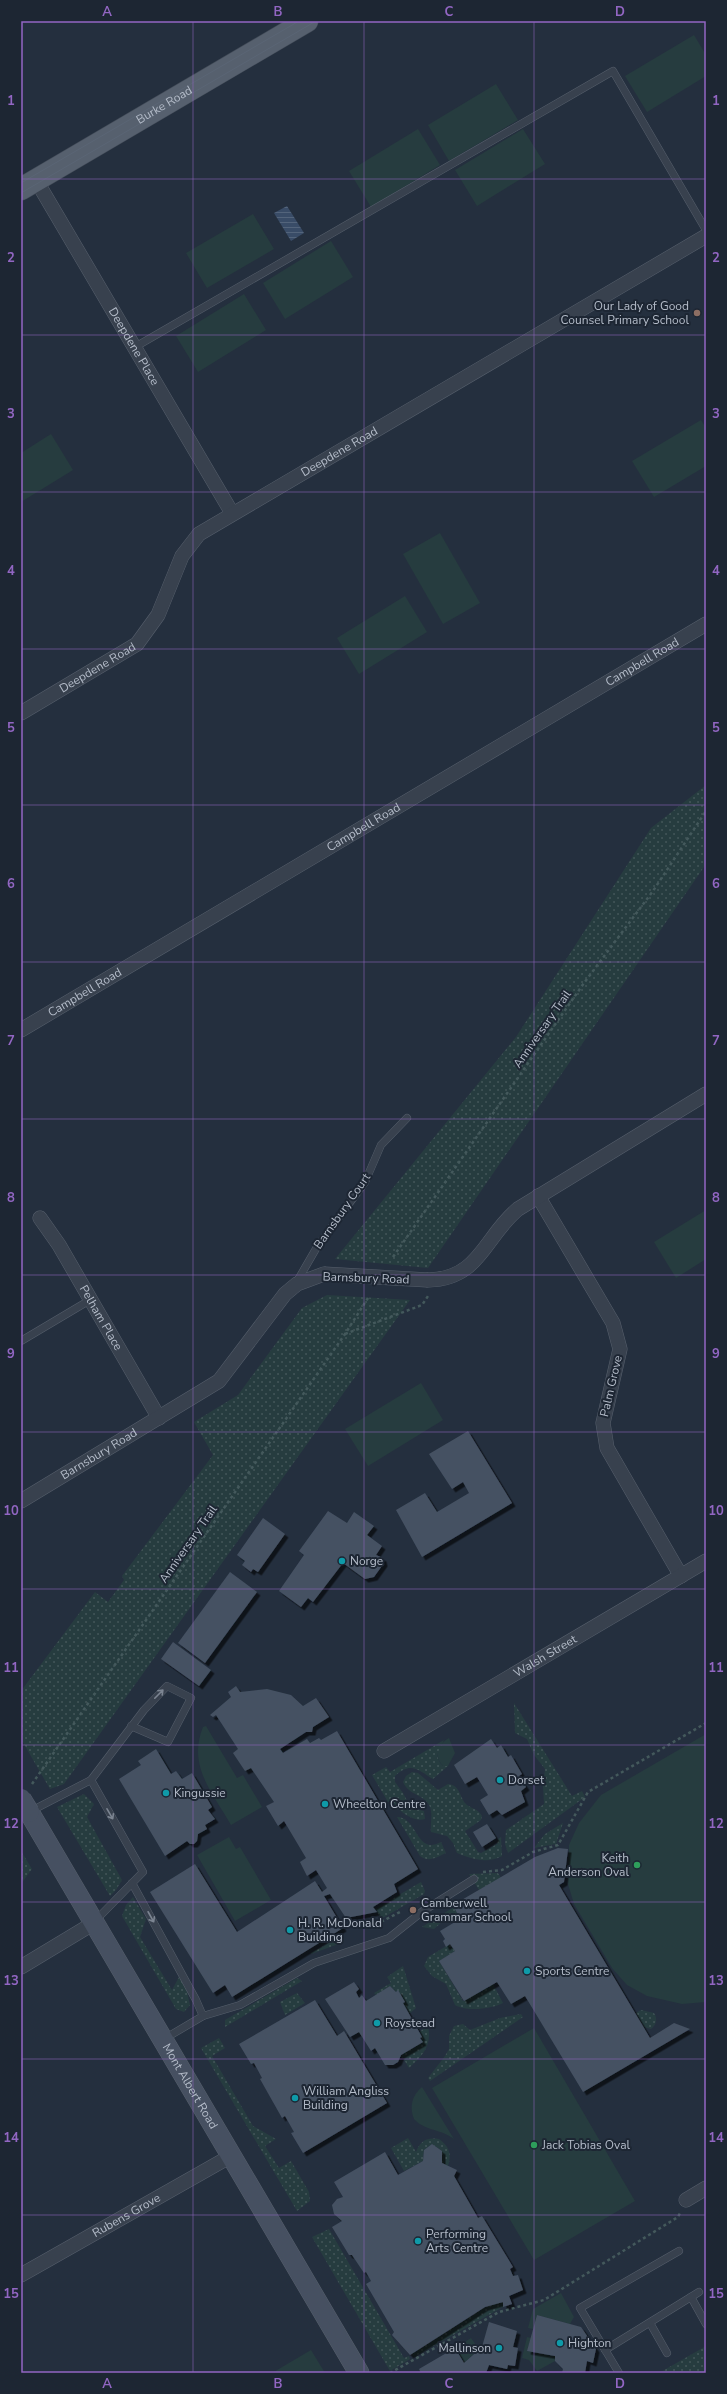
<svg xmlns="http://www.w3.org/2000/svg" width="727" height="2394" font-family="'Nunito Sans',sans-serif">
<defs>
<pattern id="park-dots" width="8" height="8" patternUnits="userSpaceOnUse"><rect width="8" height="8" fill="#263c3f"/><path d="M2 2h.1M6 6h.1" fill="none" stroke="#435659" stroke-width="1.8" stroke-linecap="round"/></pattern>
<pattern id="water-rules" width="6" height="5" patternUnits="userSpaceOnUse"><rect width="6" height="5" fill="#394c67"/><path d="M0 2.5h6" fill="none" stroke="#53647b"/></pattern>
<filter id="shadow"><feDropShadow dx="3.5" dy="3.5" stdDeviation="0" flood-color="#0009"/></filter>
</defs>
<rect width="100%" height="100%" fill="#242f3e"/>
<g fill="#263c3f">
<path d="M694,35L706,55V76L647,112L625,76Z"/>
<path d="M496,84L518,120L449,161L428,125Z"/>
<path d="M418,129L440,165L371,207L349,171Z"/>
<path d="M523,129L545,164L477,206L455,170Z"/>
<path d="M253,214L274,249L207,288L186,253Z"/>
<path d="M331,241L353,277L285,319L263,283Z"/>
<path d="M244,294L266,330L198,372L176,336Z"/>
<path d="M701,420L706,428V466L654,497L632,461Z"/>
<path d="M51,434L73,470L21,502V453Z"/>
<path d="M440,533L480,603L443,624L403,554Z"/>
<path d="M405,596L427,632L359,674L337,638Z"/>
<path d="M706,1210V1259L676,1278L654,1242Z"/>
<path d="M421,1383L443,1420L368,1466L345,1429Z"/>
<path d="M206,1726L237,1778L243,1775L262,1807L231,1825C213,1793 187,1766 203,1727Z"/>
<path d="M706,1734V2002L682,2004L647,1996L627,1985L612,1968L574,1904L568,1884L569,1845L579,1823L601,1795Z"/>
<path d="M449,1738L455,1753L448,1766H443C433,1756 438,1744 449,1738Z"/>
<path d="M229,1837L236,1849L240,1847L271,1900L235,1921L197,1855Z"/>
<path d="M534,2028L635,2201L534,2260L432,2088Z"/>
<path d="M422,2087L454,2139C441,2129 425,2131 414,2119C409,2107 412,2095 422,2087Z"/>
<path d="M561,2293L574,2317L570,2324L537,2315L533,2329L528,2328L533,2309Z"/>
<path d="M527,2337L531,2338L527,2351L555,2356V2361L537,2371L529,2360L522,2358Z"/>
<path d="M471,2338L479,2349L464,2363L455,2348Z"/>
<path d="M311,2350L325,2373H272Z"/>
</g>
<g fill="url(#park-dots)">
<path d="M706,785V864L428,1268L335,1259L516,1037L651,828Z"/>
<path d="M327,1295L410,1300L64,1784L50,1789L21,1739V1691L95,1592L108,1602L124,1580L122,1576L213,1455L194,1422L238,1395L302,1308Z"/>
<path d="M514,1703L572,1796L582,1791L585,1797L508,1853L505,1844L506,1830L544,1804L543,1786L545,1769L534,1755L527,1739L515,1733Z"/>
<path d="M444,1740C439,1751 433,1756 443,1766H448L433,1779C418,1770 411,1761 395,1776V1782L403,1793L411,1808L424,1811L425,1819C415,1823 398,1811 394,1803L388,1802L372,1775L386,1767L390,1772Z"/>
<path d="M412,1772L418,1773L438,1790L448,1784C461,1785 459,1798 467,1805C473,1809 478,1809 482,1816L481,1820L465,1831L478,1852L481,1853L497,1844L498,1839L501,1837L502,1856C487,1864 472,1859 457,1853L453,1843L447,1836L431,1832C430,1824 433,1815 430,1807C425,1794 409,1796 403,1782L406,1776Z"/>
<path d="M84,1794L94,1804L87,1817L122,1880L116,1890L110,1896L57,1807Z"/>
<path d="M397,1817C418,1817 416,1856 441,1842L446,1853C437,1857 429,1863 420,1856Z"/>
<path d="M563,1823L556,1844L534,1848L545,1834Z"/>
<path d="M21,1851L32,1869L21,1884Z"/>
<path d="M498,1873L501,1878L479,1890L469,1874Z"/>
<path d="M421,1882L425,1891L424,1894L381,1919L375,1909Z"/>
<path d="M133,1897L146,1919L140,1937L172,1990L179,1977L186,1987L190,2005L184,2012L176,2009L122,1916L126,1905Z"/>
<path d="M454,1907L460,1919L449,1916L434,1929L422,1927Z"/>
<path d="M343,1935L344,1942L311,1954V1953Z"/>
<path d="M450,1944L455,1951L439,1961L463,2001L493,1984L503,2003C492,2009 466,2012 455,2005L446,1984L432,1976L424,1966L428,1957Z"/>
<path d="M403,1966L416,2008L409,2014L403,2003L405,2002L398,1991L396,1992L390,1986L376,1995L374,1993L391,1983L387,1977Z"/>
<path d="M297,1978L302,1981L225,2027V2020Z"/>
<path d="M297,1993L305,2003L285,2015L280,2002Z"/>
<path d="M641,2010L654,2013C658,2019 656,2025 651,2029L644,2027L637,2015L636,2013Z"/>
<path d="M521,2014L523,2017L430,2081L428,2078L445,2056L449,2049V2036L454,2026L463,2024L470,2030L500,2018Z"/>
<path d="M428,2026C432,2046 423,2055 409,2068L401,2055L423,2042L419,2032Z"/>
<path d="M219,2038L225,2048L212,2056L253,2126L276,2139L265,2146L279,2168L291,2161L309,2192L310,2201L297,2211L201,2048Z"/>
<path d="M408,2138L416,2152C420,2141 427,2137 439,2139C449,2146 452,2154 448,2166L442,2163V2151L432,2144L424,2150L423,2161L404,2171L391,2148Z"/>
<path d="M329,2229L404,2358L409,2356L410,2359L390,2371L312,2237Z"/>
<path d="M503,2302V2307L414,2357L412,2354L485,2307Z"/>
<path d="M706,2346V2373H659Z"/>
</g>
<path fill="url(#water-rules)" d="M287,206L304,233L291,241L274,213Z"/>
<g fill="#455162" filter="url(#shadow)">
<path d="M468,1431L512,1503L422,1557L396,1510L425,1493L437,1512L469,1493L463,1482L452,1489L429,1454Z"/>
<path d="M328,1511L347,1523L354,1512L374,1526L367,1535L382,1546L376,1555L383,1558L384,1563L374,1577L365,1579L343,1563L313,1602L308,1598L301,1607L279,1591L304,1555L299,1551Z"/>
<path d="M263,1518L285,1534L258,1572L253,1569L251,1572L242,1565L245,1561L237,1555Z"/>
<path d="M230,1572L257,1592L205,1663L178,1643Z"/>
<path d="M173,1642L211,1670L199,1686L161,1659Z"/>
<path d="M236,1686L240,1692L267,1689L291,1695L303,1706L316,1698L329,1717L313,1727L312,1732H306L280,1749L283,1753L307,1739L310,1743L319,1738L321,1740L337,1731L418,1869L394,1884L397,1892L373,1907L377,1912L346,1918L330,1894L324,1896L343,1928L232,1997L225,1985L213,1993L150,1892L195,1864L237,1932L315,1881L322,1892L327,1888L316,1870L307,1876L300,1862L306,1858L284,1821L278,1826L266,1806L274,1802L251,1768L245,1771L233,1753L238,1749L216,1715L213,1717L210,1715L231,1697L228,1692Z"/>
<path d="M491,1739L497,1748L501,1745L508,1757L511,1755L522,1774L519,1776L526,1787L521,1791L525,1802L502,1815L497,1810L489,1815L480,1800L488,1795L477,1777L465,1784L454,1765Z"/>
<path d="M156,1749L171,1774L176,1771L182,1779L192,1773L212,1807L208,1810L215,1819L205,1825L207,1829L198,1834L197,1841L194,1844H190L187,1841L165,1856L119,1779L141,1765L138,1761Z"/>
<path d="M487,1824L496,1838L482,1847L473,1832Z"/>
<path d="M558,1848L568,1849L564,1882L559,1885L650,2038L674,2023L690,2029L583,2092L525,1996L511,2004L497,1982L464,2001L439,1961L455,1951L450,1944L446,1947L443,1941L445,1939L440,1931L460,1919L453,1905L535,1857Z"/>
<path d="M354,1982L359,1989L356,1992L359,1998L362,1995L366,2001L390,1986L396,1992L398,1990L405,2002L403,2003L422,2037L420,2038L423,2042L401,2055L398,2062L393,2065H385L375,2048L371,2051L359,2032L350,2037L325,1999Z"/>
<path d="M315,2000L337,2036L344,2031L387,2103L303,2153L291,2133L294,2132L285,2116L282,2118L260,2079L262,2078L254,2063L251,2064L239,2044Z"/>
<path d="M432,2144L442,2151V2163L457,2170L454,2176L478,2218L482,2216L513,2267L510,2269L513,2276L518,2275L523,2290L509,2296L512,2304L503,2307V2302L485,2307L410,2355L392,2335L394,2332L366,2284L371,2281L366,2272L364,2273L352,2255H349L332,2227L342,2221L334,2214L332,2205L337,2199L343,2197L334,2182L385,2152L398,2175L423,2161L424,2150Z"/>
<path d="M537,2315L581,2327L596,2349L593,2363L587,2361L585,2373H562L563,2369L555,2361V2356L527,2351Z"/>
<path d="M489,2322L517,2331L513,2347L518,2348L515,2366L508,2365L507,2369L489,2365L486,2373H421L419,2369L455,2348L464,2363L482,2347Z"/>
</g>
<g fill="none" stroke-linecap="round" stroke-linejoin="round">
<defs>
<g id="lane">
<path d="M135,347L613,71L706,230"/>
<path d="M295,1285L317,1247L365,1182L381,1145L407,1118"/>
<path d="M21,1341L90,1300"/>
<path d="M91,1780L143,1872L95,1921"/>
<path d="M31,1811L91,1780L144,1710L167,1686L191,1698L168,1742L131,1726"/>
<path d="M132,1883L196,2000L203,2016"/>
<path d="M164,2039L203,2016L240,2005L314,1963L389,1938L423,1911L474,1879"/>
<path d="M691,2297L706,2324"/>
<path d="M650,2323L667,2353"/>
<path d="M605,2350L699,2292"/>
<path d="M619,2373L580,2308L679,2251"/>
</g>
<g id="street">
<path id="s1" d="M36,180L232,513"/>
<path id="s2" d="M21,713L137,644L158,615L182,556L199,534L706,236"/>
<path id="s3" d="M21,1030L706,624"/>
<path d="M538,1196L613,1323L620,1349L603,1423L607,1448L681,1576"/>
<path id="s4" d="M40,1218L59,1245L159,1418"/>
<path d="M428,1280C480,1279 484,1237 518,1209L706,1094"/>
<path id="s5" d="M21,1501L219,1381L285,1294L297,1284L324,1274"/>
<path id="s6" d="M384,1751L706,1561"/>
<path d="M21,1967L94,1923"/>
<path d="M686,2200L706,2188"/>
<path id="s7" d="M21,2275L231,2156"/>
</g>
<g id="secondary">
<path id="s8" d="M29,1812L359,2373"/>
</g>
<g id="primary">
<path id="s9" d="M21,189L307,21"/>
</g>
</defs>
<use href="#lane" stroke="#565f6c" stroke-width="8"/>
<use href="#street" stroke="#565f6c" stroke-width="15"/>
<use href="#secondary" stroke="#565f6c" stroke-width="21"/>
<use href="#primary" stroke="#414a57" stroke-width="23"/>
<g stroke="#44595c" stroke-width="2.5" stroke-dasharray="3 3" stroke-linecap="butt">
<path d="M393,1257L584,983L653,891L706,811"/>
<path d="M345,1334L422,1305L428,1296"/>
<path d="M32,1784L345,1334L368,1298"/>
<path d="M483,1872L502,1870L533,1852L558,1845L588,1792L706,1723"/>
<path d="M379,1928L375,1925L400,1912"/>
<path d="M390,2373L499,2312L544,2300L678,2217L680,2213"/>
</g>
<use href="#lane" stroke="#38414e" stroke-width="7"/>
<use href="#street" stroke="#38414e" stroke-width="14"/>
<use href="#secondary" stroke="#465061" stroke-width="20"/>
<use href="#primary" stroke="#56606e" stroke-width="22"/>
<g stroke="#5a6575" stroke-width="1">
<path d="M21,183L299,21"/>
<path d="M21,193L316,21"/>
</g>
<defs>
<path id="street-bridge" d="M324,1274L428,1280"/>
<path id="secondary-bridge" d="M21,1799L29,1812"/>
</defs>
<use href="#street-bridge" stroke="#565f6c" stroke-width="15" stroke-linecap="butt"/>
<use href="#secondary-bridge" stroke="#565f6c" stroke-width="21" stroke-linecap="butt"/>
<use href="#street-bridge" stroke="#38414e" stroke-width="14"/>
<use href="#secondary-bridge" stroke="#465061" stroke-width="20"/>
</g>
<defs><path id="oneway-shaft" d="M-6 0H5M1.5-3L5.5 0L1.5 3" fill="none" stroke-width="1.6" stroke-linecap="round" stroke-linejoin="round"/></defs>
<g stroke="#7c8592">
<use href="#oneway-shaft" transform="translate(159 1694) rotate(-45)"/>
<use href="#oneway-shaft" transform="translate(110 1814) rotate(60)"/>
<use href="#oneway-shaft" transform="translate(151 1917) rotate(61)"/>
</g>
<path fill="none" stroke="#9266c3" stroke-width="1" stroke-opacity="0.55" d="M193,21V2373M364,21V2373M534,21V2373M21,179H706M21,335H706M21,492H706M21,649H706M21,805H706M21,962H706M21,1119H706M21,1275H706M21,1432H706M21,1589H706M21,1745H706M21,1902H706M21,2059H706M21,2215H706"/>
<g fill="#8d6e63" stroke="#1d2633" stroke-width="1.5">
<circle cx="697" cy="313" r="4"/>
<circle cx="413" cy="1910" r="4"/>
</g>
<g fill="#0f9aa8" stroke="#1d2633" stroke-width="1.5">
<circle cx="342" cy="1561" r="4"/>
<circle cx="500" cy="1780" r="4"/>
<circle cx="166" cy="1793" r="4"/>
<circle cx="325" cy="1804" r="4"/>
<circle cx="290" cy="1930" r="4"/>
<circle cx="527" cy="1971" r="4"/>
<circle cx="377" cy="2023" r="4"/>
<circle cx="295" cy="2098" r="4"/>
<circle cx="418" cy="2241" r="4"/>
<circle cx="560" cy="2343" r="4"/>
<circle cx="499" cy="2348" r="4"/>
</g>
<g fill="#2e9e5b" stroke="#1d2633" stroke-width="1.5">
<circle cx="637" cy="1865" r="4"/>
<circle cx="534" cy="2145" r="4"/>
</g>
<g text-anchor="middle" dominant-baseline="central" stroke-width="4" stroke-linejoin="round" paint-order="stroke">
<g font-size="12" fill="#b4bcc9" stroke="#1d2633">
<text stroke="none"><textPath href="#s9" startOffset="166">Burke Road</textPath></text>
<text stroke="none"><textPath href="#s1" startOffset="193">Deepdene Place</textPath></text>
<text stroke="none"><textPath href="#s2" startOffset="425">Deepdene Road</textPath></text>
<text stroke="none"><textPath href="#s3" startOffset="722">Campbell Road</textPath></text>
<text stroke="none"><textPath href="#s2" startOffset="89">Deepdene Road</textPath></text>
<text stroke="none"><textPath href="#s3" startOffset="398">Campbell Road</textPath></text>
<text stroke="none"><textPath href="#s3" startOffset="74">Campbell Road</textPath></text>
<text transform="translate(542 1029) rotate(-55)">Anniversary Trail</text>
<text transform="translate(342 1211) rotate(-55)">Barnsbury Court</text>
<text transform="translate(366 1278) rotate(2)">Barnsbury Road</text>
<text stroke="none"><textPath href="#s4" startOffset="117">Pelham Place</textPath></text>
<text transform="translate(611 1386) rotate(-77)">Palm Grove</text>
<text stroke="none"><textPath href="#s5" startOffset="91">Barnsbury Road</textPath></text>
<text transform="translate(188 1544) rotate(-55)">Anniversary Trail</text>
<text stroke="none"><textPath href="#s6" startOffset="187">Walsh Street</textPath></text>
<text stroke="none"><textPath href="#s8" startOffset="318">Mont Albert Road</textPath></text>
<text stroke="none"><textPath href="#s7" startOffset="121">Rubens Grove</textPath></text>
</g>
<g font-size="12" fill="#b4bcc9" stroke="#1d2633" text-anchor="start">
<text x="689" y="306" text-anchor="end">Our Lady of Good<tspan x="689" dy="14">Counsel Primary School</tspan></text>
<text x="350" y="1561">Norge</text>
<text x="508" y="1780">Dorset</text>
<text x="174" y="1793">Kingussie</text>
<text x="333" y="1804">Wheelton Centre</text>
<text x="629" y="1858" text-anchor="end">Keith<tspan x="629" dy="14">Anderson Oval</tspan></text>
<text x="421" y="1903">Camberwell<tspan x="421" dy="14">Grammar School</tspan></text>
<text x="298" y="1923">H. R. McDonald<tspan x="298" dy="14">Building</tspan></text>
<text x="535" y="1971">Sports Centre</text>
<text x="385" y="2023">Roystead</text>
<text x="303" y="2091">William Angliss<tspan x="303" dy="14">Building</tspan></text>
<text x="542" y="2145">Jack Tobias Oval</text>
<text x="426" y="2234">Performing<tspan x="426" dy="14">Arts Centre</tspan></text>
<text x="568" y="2343">Highton</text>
<text x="491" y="2348" text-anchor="end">Mallinson</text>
</g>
</g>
<rect width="727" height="2394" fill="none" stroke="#1d2633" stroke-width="44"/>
<rect x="22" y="22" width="683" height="2350" fill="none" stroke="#9266c3" stroke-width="1.5"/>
<g font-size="13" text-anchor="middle" font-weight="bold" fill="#9266c3">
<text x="107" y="16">A</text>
<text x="278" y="16">B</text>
<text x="449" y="16">C</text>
<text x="620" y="16">D</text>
<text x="11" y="105">1</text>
<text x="716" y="105">1</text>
<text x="11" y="262">2</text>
<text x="716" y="262">2</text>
<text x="11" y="418">3</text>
<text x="716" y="418">3</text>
<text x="11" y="575">4</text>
<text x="716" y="575">4</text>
<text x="11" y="732">5</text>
<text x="716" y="732">5</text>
<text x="11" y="888">6</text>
<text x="716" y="888">6</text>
<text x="11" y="1045">7</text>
<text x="716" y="1045">7</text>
<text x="11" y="1202">8</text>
<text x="716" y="1202">8</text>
<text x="11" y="1358">9</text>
<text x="716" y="1358">9</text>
<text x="11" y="1515">10</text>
<text x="716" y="1515">10</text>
<text x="11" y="1672">11</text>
<text x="716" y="1672">11</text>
<text x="11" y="1828">12</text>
<text x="716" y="1828">12</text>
<text x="11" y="1985">13</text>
<text x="716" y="1985">13</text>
<text x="11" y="2142">14</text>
<text x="716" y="2142">14</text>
<text x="11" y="2298">15</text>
<text x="716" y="2298">15</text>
<text x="107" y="2388">A</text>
<text x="278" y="2388">B</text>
<text x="449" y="2388">C</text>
<text x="620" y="2388">D</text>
</g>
</svg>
